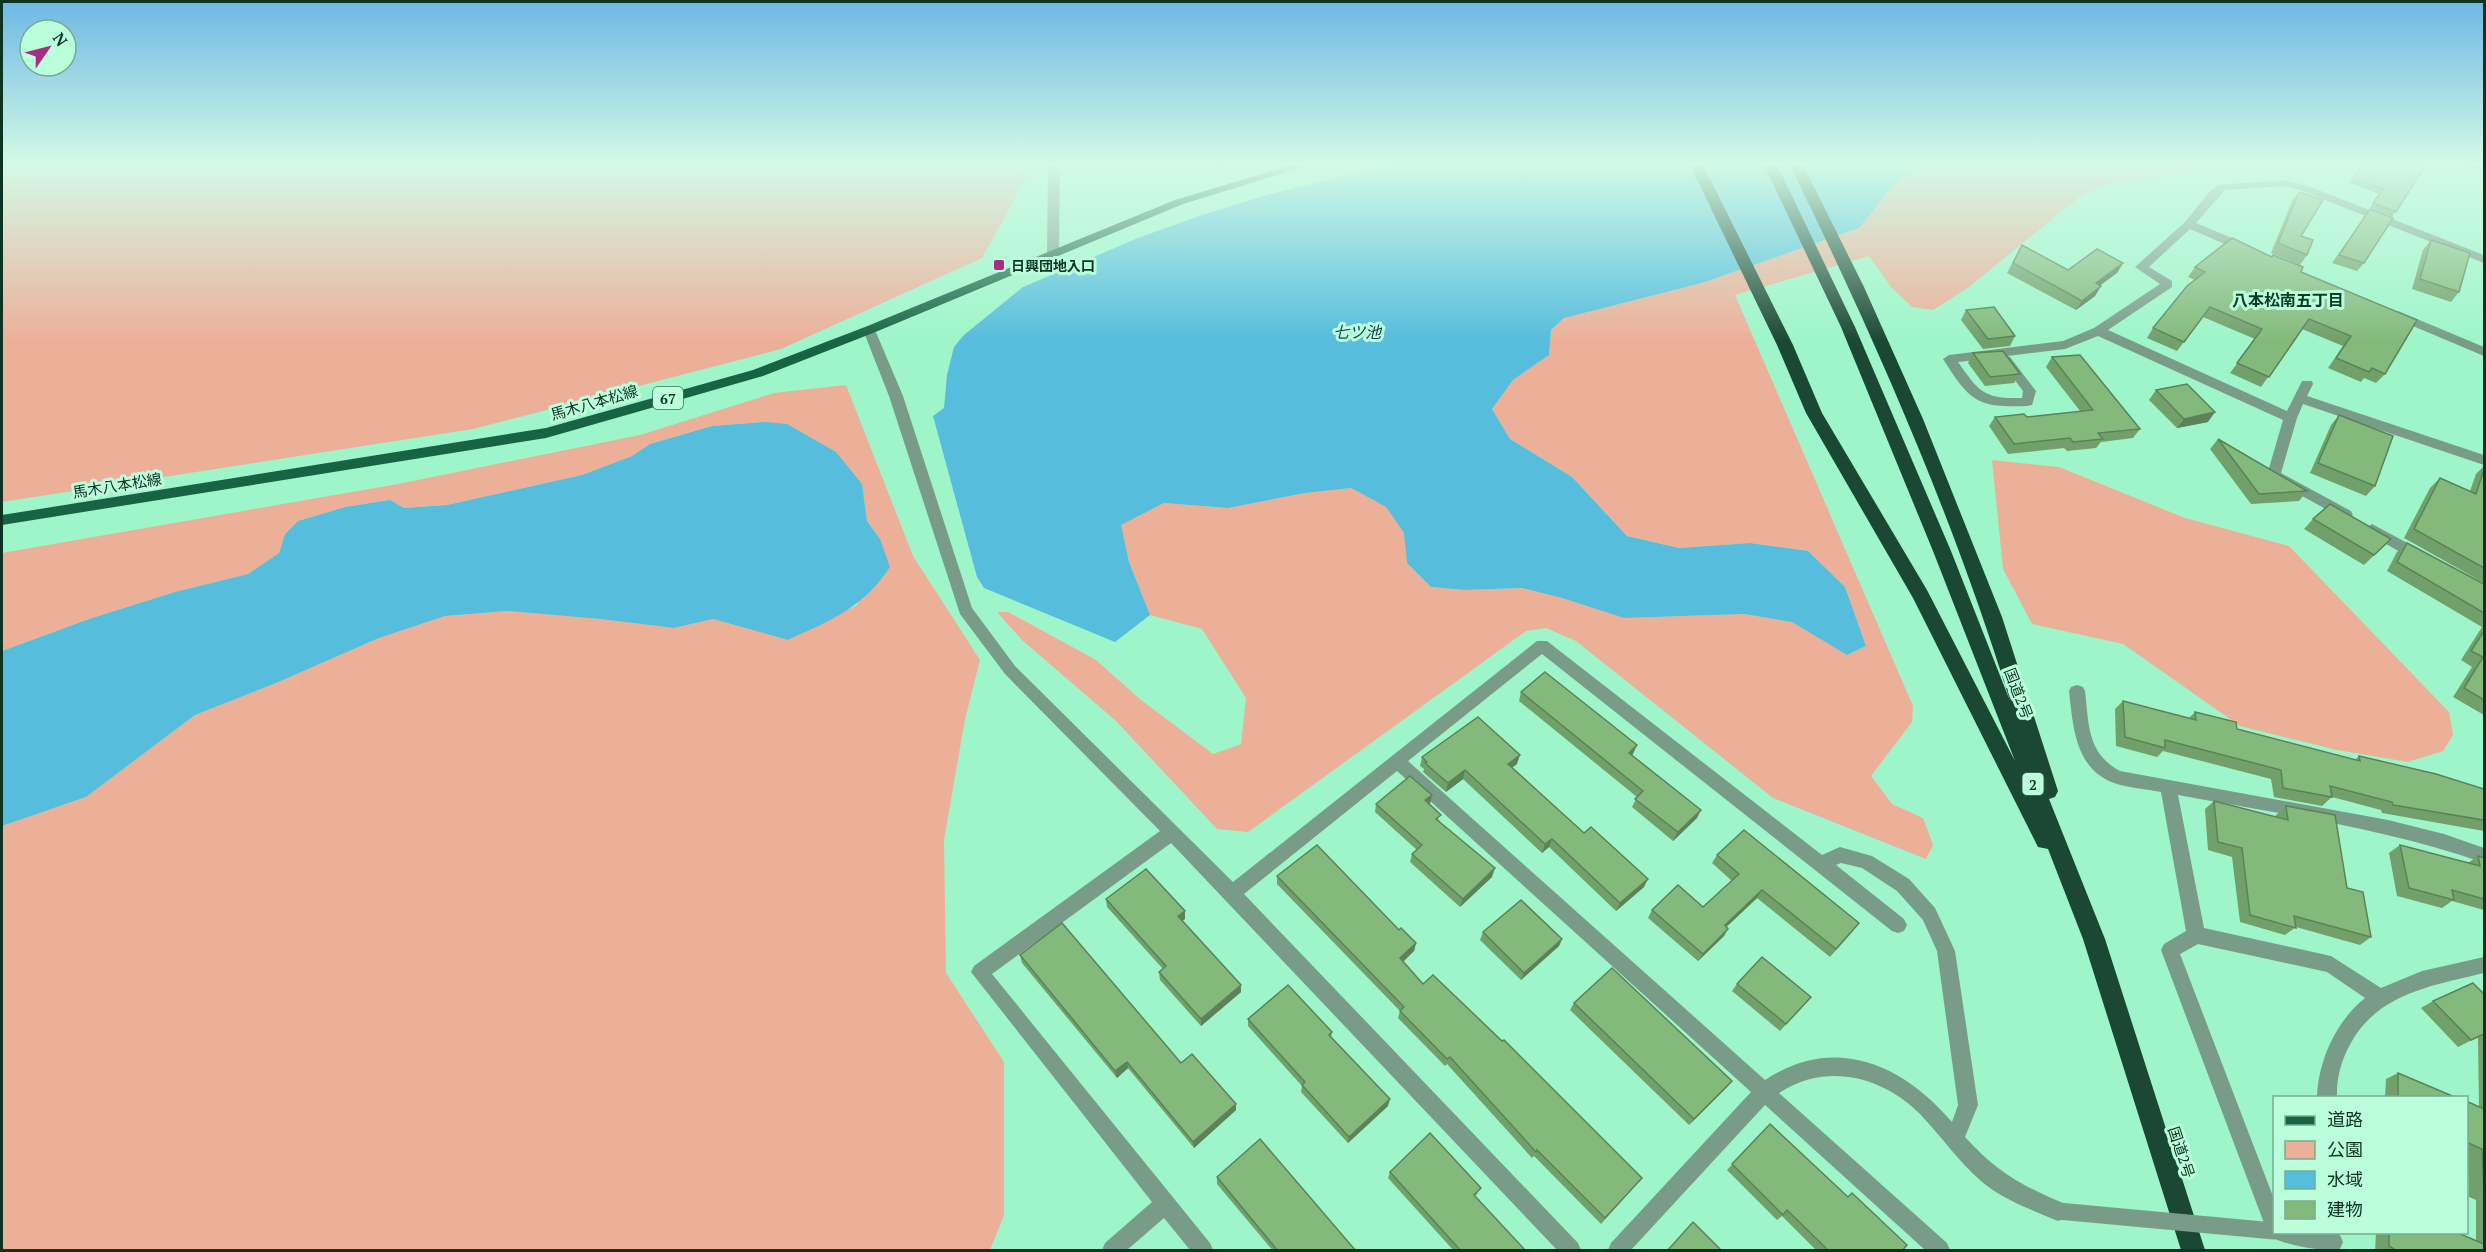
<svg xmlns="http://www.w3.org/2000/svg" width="2486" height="1252" font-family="'PT Serif','Noto Sans JP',serif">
<rect width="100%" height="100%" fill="#9ef5c9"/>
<g fill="#ecb099">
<path d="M2,165H1020L1027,177L982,258L781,349L473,429L2,502Z"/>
<path d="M1921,165H2244L2108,184L2079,197L1969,287L1933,310L1912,307L1891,287L1869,256L1735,295L1913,706L1912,722L1871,776L1892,804L1923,818L1933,845L1926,859L1773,798L1576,641L1546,628L1526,631L1248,832L1217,829L1116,721L1022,640L997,612H1008L1096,660L1141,700L1213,754L1241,744L1246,698L1202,629L1150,615L1129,562L1120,525L1164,503L1228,508L1305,493L1351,488L1386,507L1404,533L1407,563L1431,587L1465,590L1522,588L1562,598L1624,618L1744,614L1792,622L1847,655L1866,646L1845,587L1808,551L1750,543L1679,548L1627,536L1572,477L1510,439L1492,409L1513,380L1549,355L1551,330L1564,318L1702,283L1859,228L1895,183Z"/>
<path d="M846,385L913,556L980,660L965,719L944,840L946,973L1004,1062V1215L990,1250H2V826L86,797L195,715L276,683L379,638L445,616L507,611L600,619L674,628L713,619L788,640L857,605L880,539L867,521L862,484L765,422L712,426L650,444L632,456L582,475L447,505L404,508L389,500L345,507L298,521L285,534L279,553L248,574L175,592L89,619L2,651V553L398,484L640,435L774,393Z"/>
<path d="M1992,460L2059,467L2185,518L2289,546L2449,712L2453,735L2443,751L2408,762L2337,750L2240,726L2123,644L2032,624L2003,569Z"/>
</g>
<g fill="#56bddd">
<path d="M1391,165H1921L1895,183L1859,228L1702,283L1564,318L1551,330L1549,355L1513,380L1492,409L1510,439L1572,477L1627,536L1679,548L1750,543L1808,551L1845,587L1866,646L1847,655L1792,622L1744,614L1624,618L1562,598L1522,588L1465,590L1431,587L1407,563L1404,533L1386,507L1351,488L1305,493L1228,508L1164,503L1121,525L1129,562L1150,615L1115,642L984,588L977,577L933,416L944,408L947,375L954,347L964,335L1023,287L1138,238L1199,216L1274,193Z"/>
<path d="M765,422L787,424L836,452L862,484L867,521L880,539L890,567C863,608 831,620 788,640L713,619L674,628L600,619L507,611L445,616L379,638L276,683L195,715L86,797L2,826V651L89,619L175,592L248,574L279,553L285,534L298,521L345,507L390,500L404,508L447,505L582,475L632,456L650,444L712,426Z"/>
</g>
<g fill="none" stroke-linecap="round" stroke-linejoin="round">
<g fill="#799c89" fill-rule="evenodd">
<path d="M1048,165H1060L1059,254L1053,258L1047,254Z"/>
<path d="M2465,165L2484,166V172L2466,167Z"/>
<path d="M2284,180L2308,186L2484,255V263L2300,190L2284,186L2225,190L2196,223L2251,246V252H2243L2190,229L2149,267L2172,281V287L2108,330L2287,411L2302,381H2312L2313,384L2307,396L2484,455V465L2303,404L2297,418L2281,473L2351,511L2353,515L2346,520L2269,478L2267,475L2283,420L2098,336L2065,349L2007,356L2010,357L2036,391L2032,405L2027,406C1976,408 1970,401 1943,359L1949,355L2063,341L2094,328L2160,284L2135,267L2185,222L2210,191L2218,185ZM2002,357L2000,360L2002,363L2023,391L2022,398C1984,399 1979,392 1958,362Z"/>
<path d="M2398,311L2484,347V356L2394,318L2392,315L2394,312Z"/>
<path d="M869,326L875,330L903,396L972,608L1015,666L1233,882L1537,641H1547L1822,855L1840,847L1872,856L1909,879L1935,908L1955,951L1978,1105L1965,1137C1998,1173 2021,1185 2065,1204L2068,1211L2065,1218L2058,1221C2032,1210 2003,1200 1981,1181C1958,1161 1941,1136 1920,1114C1882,1076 1826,1062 1779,1093L1947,1243L1950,1250H1925L1765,1105L1631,1250H1608L1611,1243L1751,1092L1397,771L1244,894L1578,1243L1581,1250H1557L1171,843L992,974L1210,1243L1213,1250H1190L1164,1218L1127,1250H1102L1105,1243L1152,1202L971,972L974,966L1160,831L1005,674L960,614L889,396L863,330ZM1542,654L1892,931L1898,933L1904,931L1907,925L1904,919L1836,865L1841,863L1862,868L1897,891L1923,920L1937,951L1958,1105L1952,1122C1902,1064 1835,1034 1765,1080L1408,761Z"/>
<path d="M2372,524L2424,552L2426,556L2424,560H2414L2367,533L2365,529Z"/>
<path d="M2077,685L2083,687L2085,691C2089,725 2087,753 2120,771L2388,820L2444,834L2484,848V863C2385,828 2280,814 2178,795L2204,928L2331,956L2381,988L2422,971L2484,957V973C2436,985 2384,992 2355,1036C2343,1055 2336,1075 2337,1098H2317C2318,1061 2336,1021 2365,998L2327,972L2198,944L2180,954L2274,1199V1232H2335L2340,1235L2343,1242L2340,1249C2322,1252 2292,1246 2275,1239L2272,1233L2267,1231L2161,950L2164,944L2186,931L2161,792C2146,789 2128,788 2114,783C2075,769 2073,726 2069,691L2071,687Z"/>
</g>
<path fill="#176344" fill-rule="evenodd" d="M1291,165H1309L1183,204L873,333L763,376L546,438L2,525V515L546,428L753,370L865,327L1175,200Z"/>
<path fill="#1a4834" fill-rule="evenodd" d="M1690,165H1703L1793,345L1822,413L1927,590L2015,761L1933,551L1841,327L1764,165H1777L1855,327L1951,551L2010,701C1953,516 1875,339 1790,165H1803L1864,287L1923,419L2002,617L2058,791L2055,797L2049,799L2105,939L2205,1250H2181L2083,939L2048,849L2038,847L1913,598L1806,413L1777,345Z"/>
<path stroke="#799c89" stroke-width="17" d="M2058,1211L2274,1231"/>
</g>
<g fill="#71a06b">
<path d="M2362,165H2426L2392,217L2370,208L2379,194L2350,183Z"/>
<path d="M2299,192L2301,236L2307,255L2300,265L2271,253L2292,201Z"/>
<path d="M2370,209L2364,263L2357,271L2332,263Z"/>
<path d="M2431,240L2459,292L2451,302L2412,289L2423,250Z"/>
<path d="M2022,245L2068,270L2123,263L2117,273L2100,285L2101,286L2095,296L2076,310L2007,273Z"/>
<path d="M2273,255L2301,272L2385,374L2376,383L2364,378L2361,382L2328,368L2343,346L2302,329L2261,387L2230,373L2255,339L2203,317L2177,351L2147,338L2153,328L2195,280L2188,277L2195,267L2271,257Z"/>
<path d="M1966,310L2015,336L2010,346L1983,349L1961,320Z"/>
<path d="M1973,353L2020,374L2014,383L1985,386L1968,363Z"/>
<path d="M2052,357L2140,429L2133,438L2101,442L2096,448L2067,451L2064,448L2008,454L1989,426L1995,417H2027L2080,411L2046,367Z"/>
<path d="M2156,390L2208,422L2177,428L2149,400Z"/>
<path d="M2339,415L2375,486L2366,496L2310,473L2331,425Z"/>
<path d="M2218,439L2307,491L2299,501L2251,504L2210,449Z"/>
<path d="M2484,466V583L2404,538L2430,488L2440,478L2470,491L2476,474Z"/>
<path d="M2313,519L2391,539L2364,565L2304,529Z"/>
<path d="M2407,543L2484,584V715L2453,697L2472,667L2461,660L2482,627L2387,571L2397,552Z"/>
<path d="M1521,692L1633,754L1632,755L1697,818L1673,841L1632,807L1637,797L1519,701Z"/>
<path d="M2123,701L2189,718L2195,712L2237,729L2355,760L2359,756L2484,789V831L2382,813L2381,810L2332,797L2322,806L2274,797L2271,779L2163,751L2157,757L2116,746L2115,709Z"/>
<path d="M1422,757L1517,764L1512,768L1644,887L1616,911L1549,847L1542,853L1463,779L1446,792L1423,772L1424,769L1420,766Z"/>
<path d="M2214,801L2276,817V815L2286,806L2347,888L2371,937L2360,945L2296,927L2285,935L2240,922L2232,857L2208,850L2205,809Z"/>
<path d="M1376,804H1430L1440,822L1492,877L1460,907L1410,862L1412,854L1417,850L1375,812Z"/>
<path d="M2400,845L2468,863L2478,856L2484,858V910L2452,901L2442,908L2397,896L2389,853Z"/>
<path d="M1717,855L1853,931L1830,957L1757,898L1726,927L1724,936L1698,961L1648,918L1652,910L1703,907L1732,881L1712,863Z"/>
<path d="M1277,876L1399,930L1416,943L1414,951L1403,962L1423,984L1642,1178L1601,1224L1534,1156L1532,1158L1447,1064L1445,1066L1398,1018L1400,1011L1277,884Z"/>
<path d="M1106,899L1185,911V919L1182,921L1241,992L1201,1026L1160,980L1159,972L1163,969L1107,907Z"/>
<path d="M1483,932L1562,939L1559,946L1521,980L1480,940Z"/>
<path d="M1020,955L1181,1063L1236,1110L1194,1148L1128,1068L1117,1078L1022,963Z"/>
<path d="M1737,984L1805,1004L1780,1031L1732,991Z"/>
<path d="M2484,994V1251H2375L2376,1233H2458L2476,1241V1200L2469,1197L2468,1155L2466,1154V1101L2479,1107L2478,1037L2458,1047L2421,1008L2433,1001Z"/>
<path d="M1574,1003L1727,1087L1689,1125L1570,1010Z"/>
<path d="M1248,1019L1332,1032L1331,1038L1388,1106L1348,1143L1301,1092L1302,1086L1248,1026Z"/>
<path d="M2398,1073L2457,1098H2385L2386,1079Z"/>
<path d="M1770,1124L1847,1197L1852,1193L1902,1251H1817L1782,1216L1777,1220L1727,1170Z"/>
<path d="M1390,1172L1478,1193L1475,1196L1526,1251H1454L1388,1178Z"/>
<path d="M1217,1177L1356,1251H1273L1217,1184Z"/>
</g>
<g fill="#5c8257">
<path d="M1216,165H1228L1216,169Z"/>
<path d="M2123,263L2117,273L2090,293L2096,283Z"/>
<path d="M2101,286L2095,296L2076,310L2082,301Z"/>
<path d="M2215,412L2208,422L2177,428L2184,419Z"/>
<path d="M1637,745L1633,754L1625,761L1629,753Z"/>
<path d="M1520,755L1517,764L1505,772L1508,764Z"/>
<path d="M1465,770L1463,779L1446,792L1448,783Z"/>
<path d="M1432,795L1430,804L1423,809L1425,800Z"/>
<path d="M1701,810L1697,818L1673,841L1678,832Z"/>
<path d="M1552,839L1549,847L1542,853L1545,844Z"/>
<path d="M1495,868L1492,877L1460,907L1463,899Z"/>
<path d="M1648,879L1644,887L1616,911L1620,903Z"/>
<path d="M1762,890L1757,898L1720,933L1725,925Z"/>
<path d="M1185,911V919L1178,924V916Z"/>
<path d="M1728,929L1724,936L1698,961L1703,954Z"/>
<path d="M1562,939L1559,946L1521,980L1524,973Z"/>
<path d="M1416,943L1414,951L1398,966L1400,958Z"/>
<path d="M1241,985V992L1201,1026V1019Z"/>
<path d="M1127,1062L1128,1068L1117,1078L1115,1071Z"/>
<path d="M1732,1081L1727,1087L1689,1125L1694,1119Z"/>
<path d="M1390,1099L1388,1106L1348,1143L1349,1137Z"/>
<path d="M1236,1104V1110L1194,1148L1193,1142Z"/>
</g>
<g fill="#83ba7c" stroke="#5c8257" stroke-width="1.5">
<path d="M2363,165H2426L2396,212L2373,203L2383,189L2353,178Z"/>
<path d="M2299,192L2323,200L2301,236L2313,240L2307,255L2278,243Z"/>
<path d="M2370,209L2393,218L2364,263L2339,255Z"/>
<path d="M2232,238L2272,257L2273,255L2303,267L2301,272L2417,320L2385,374L2372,368L2369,372L2336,358L2351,336L2309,319L2269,377L2237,363L2262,329L2210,307L2184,342L2153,328L2187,286L2205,272L2195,267Z"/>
<path d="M2431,240L2470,253L2459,292L2420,279Z"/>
<path d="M2022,245L2068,270L2097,249L2123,263L2096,283L2101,286L2082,301L2013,263Z"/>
<path d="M1994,307L2015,336L1988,339L1966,310Z"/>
<path d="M2003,351L2020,374L1990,377L1973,353Z"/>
<path d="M2080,355L2140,429L2098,433L2103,439L2073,442L2070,438L2014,444L1995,417L2024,414L2027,417L2093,410L2052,357Z"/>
<path d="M2187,384L2215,412L2184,419L2156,390Z"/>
<path d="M2339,415L2393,436L2375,486L2318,463Z"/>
<path d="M2218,439L2307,491L2259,494Z"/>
<path d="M2484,469V568L2414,529L2440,478L2476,494Z"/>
<path d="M2330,504L2391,539L2374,555L2313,519Z"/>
<path d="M2407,543L2484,584V613L2397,562Z"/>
<path d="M2484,631V700L2464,688L2483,657L2471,651Z"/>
<path d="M1545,672L1637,745L1629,753L1701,810L1678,832L1635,799L1643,791L1521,692Z"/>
<path d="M2123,701L2196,720L2195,712L2236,722L2237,729L2360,761L2359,756L2436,774L2484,789V820L2393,805L2392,802L2330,786L2332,797L2283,788L2281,770L2165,740V748L2125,737Z"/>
<path d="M1478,717L1520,755L1508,764L1584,833L1591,827L1648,879L1620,903L1552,839L1545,844L1465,770L1448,783L1425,763L1427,762L1422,757Z"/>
<path d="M1410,776L1432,795L1425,800L1441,815L1436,819L1495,868L1463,899L1412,854L1422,845L1376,804Z"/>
<path d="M2214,801L2288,820L2286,806L2335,815L2347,888L2363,892L2371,937L2294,916L2296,928L2250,915L2242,848L2218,842Z"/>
<path d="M1744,830L1859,923L1836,949L1762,890L1725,925L1728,929L1703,954L1652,910L1678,885L1703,907L1739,874L1717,855Z"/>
<path d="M1317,845L1399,930L1401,928L1416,943L1400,958L1423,984L1433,975L1502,1041L1504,1040L1642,1178L1605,1218L1537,1150L1536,1152L1450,1057L1447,1059L1400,1011L1404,1007L1277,876Z"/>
<path d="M2400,845L2480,866L2478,856L2484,858V899L2452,890L2454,900L2409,888Z"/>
<path d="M1146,869L1185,911L1178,916L1241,985L1201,1019L1159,972L1166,966L1106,899Z"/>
<path d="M1521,900L1562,939L1524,973L1483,932Z"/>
<path d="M1062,923L1181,1063L1192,1054L1236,1104L1193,1142L1127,1062L1115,1071L1020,955Z"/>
<path d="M1762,957L1811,997L1786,1024L1737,984Z"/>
<path d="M1612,968L1732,1081L1694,1119L1574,1003Z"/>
<path d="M2473,983L2484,994V1034L2471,1040L2433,1001Z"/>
<path d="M1288,985L1332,1032L1329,1035L1390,1099L1349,1137L1302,1085L1305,1082L1248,1019Z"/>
<path d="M2398,1073L2457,1098H2398Z"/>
<path d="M2466,1101L2484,1109V1192L2482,1149L2466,1142Z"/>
<path d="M1770,1124L1848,1197L1852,1193L1907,1245L1902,1251H1829L1787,1210L1783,1215L1732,1164Z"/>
<path d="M1430,1133L1481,1188L1474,1195L1526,1251H1461L1390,1172Z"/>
<path d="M1260,1139L1356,1251H1278L1217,1177Z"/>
<path d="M1693,1222L1722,1251H1667Z"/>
<path d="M2389,1233H2458L2484,1244V1251H2394V1249L2389,1246Z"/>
</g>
<linearGradient id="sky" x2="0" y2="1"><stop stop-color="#6db8e4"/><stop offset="0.48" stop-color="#d3fae7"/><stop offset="1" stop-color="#d3fae7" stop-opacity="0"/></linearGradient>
<rect width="2486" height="341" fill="url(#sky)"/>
<rect fill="#a52d83" stroke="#bafedb" stroke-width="2" x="993" y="259" width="12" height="12" rx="3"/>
<g text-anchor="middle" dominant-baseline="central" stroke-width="6" stroke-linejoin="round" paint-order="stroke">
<g font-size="14" font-weight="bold" fill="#0d3323" stroke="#bafedb" text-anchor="start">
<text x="1011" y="265">日興団地入口</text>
</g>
<g fill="#bafedb" stroke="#41705a" stroke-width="1.5">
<rect x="653" y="387" width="30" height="22" rx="4.5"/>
<rect x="2022.5" y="773" width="21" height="22" rx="4.5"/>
</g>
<g font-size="14" font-weight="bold" fill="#0d3323">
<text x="668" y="398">67</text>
<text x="2033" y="784">2</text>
</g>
<g font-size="15" fill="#0d3323" stroke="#bafedb">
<text transform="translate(594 402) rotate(-16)">馬木八本松線</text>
<text transform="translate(117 485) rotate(-9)">馬木八本松線</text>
<text transform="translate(2019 693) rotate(69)">国道2号</text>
<text transform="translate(2182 1152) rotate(72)">国道2号</text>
</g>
<g font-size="16" font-weight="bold" fill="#0a3b27" stroke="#bafedb">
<text x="2288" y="300">八本松南五丁目</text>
</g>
<g font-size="16" font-style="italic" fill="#13414f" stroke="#bafedb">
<text x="1357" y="332">七ツ池</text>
</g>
</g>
<rect width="2486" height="1252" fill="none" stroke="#0d3323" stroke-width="6"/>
<rect x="2273" y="1096" width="195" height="138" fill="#bafedb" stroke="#75ad91" stroke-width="1.5"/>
<rect x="2285" y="1116" width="30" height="9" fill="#176344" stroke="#75ad91" stroke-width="1.5"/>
<text x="2327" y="1126" font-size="18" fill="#0d3323">道路</text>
<rect x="2285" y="1141" width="30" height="18" fill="#ecb099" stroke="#75ad91" stroke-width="1.5"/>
<text x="2327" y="1156" font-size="18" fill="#0d3323">公園</text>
<rect x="2285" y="1171" width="30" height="18" fill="#56bddd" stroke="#75ad91" stroke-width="1.5"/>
<text x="2327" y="1186" font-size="18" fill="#0d3323">水域</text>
<rect x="2285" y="1201" width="30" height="18" fill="#83ba7c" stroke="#75ad91" stroke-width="1.5"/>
<text x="2327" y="1216" font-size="18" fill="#0d3323">建物</text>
<g transform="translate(48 48) rotate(55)"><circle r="28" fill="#bafedb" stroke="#75ad91" stroke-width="1.5"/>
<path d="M0-4.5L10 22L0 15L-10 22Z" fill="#a52d83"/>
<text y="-9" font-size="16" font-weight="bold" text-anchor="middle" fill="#0d3323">N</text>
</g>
</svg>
